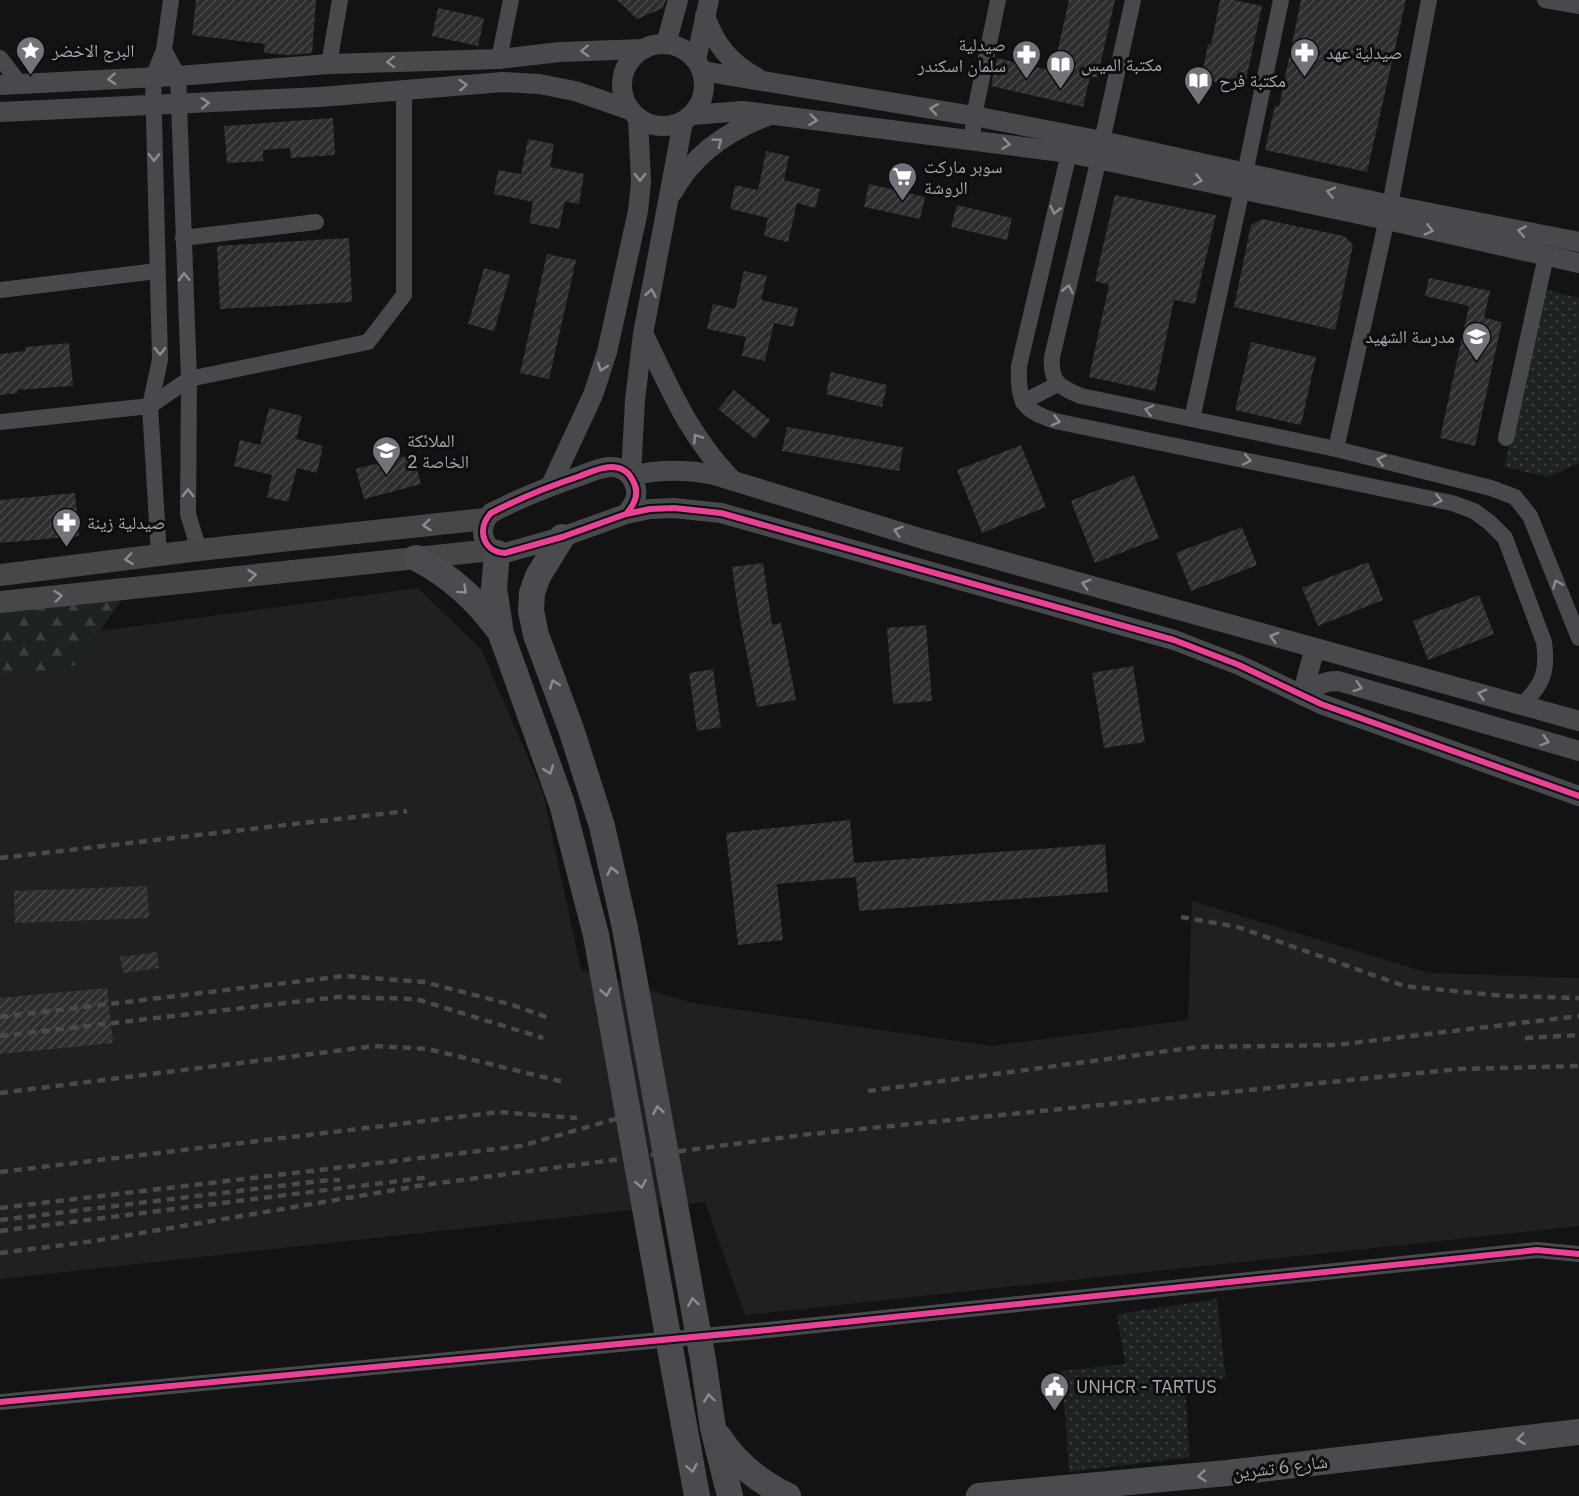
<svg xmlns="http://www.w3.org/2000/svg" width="1579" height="1496" font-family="'IBM Plex Sans','Noto Naskh Arabic',sans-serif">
<defs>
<pattern id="forest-firs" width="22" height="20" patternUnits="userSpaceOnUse" patternTransform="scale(1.5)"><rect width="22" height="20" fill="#1d231f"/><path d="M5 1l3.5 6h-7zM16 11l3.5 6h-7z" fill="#3b403d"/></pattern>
<pattern id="park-dots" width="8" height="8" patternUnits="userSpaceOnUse" patternTransform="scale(1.5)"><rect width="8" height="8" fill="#1d231f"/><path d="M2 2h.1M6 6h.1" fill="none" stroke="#3b403d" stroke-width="1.8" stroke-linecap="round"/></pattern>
<pattern id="building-hatch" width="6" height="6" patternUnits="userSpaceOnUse" patternTransform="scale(1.5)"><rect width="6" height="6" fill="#2e2e2f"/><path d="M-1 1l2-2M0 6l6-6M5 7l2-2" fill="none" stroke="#49494b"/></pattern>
</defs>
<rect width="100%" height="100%" fill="#131314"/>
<path fill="#202022" d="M418,588L481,649L543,793L581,970L693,1003L992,1046L1188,1020L1192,901L1429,973L1579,978V1226L745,1315L705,1202L0,1279V680L76,665L100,631Z"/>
<path fill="url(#forest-firs)" d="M130,588L76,665L0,680V602Z"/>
<g fill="url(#park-dots)">
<path d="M1544,289L1579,298V463L1548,477L1504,467Z"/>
<path d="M1217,1299L1226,1378L1185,1384L1190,1457L1069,1472L1062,1371L1125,1364L1117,1314Z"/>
</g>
<g fill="url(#building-hatch)">
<path d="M196,0H316L312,53L289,55L264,53L265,44L192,35Z"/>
<path d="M617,0H666L663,8L637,19Z"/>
<path d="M1069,0H1115L1097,78L1090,76L1083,107L991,86L997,58L1053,71Z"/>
<path d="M1220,0H1233L1262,6L1244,88L1201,79L1208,44L1211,45Z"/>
<path d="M1301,0H1406L1367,172L1265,150L1275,106L1279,107Z"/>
<path d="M438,8L484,18L478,46L432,36Z"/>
<path d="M333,118L335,155L291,158L290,148L263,150V161L227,163L224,126Z"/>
<path d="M528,139L554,144L550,167L584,174L579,204L565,201L559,229L529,223L533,202L494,194L498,170L521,174Z"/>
<path d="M766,151L789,156L784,180L820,189L815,208L797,203L788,242L764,236L768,218L730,209L735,185L758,190Z"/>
<path d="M869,184L925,197L920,219L864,207Z"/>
<path d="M1115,195L1216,215L1195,304L1174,300L1155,391L1089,377L1109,285L1095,281Z"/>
<path d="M957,205L1012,218L1007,240L951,227Z"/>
<path d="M1262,219L1344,236L1353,245L1335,330L1234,307L1251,225Z"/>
<path d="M349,238L352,302L220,309L217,246Z"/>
<path d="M547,254L576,260L549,379L520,373Z"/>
<path d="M484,268L510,275L494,331L468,324Z"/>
<path d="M744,271L767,276L761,300L798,308L793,327L774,323L765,361L742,356L746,337L707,329L713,304L735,309Z"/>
<path d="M1429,278L1490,291L1484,318L1502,322L1475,446L1440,438L1469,306L1425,296Z"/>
<path d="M1251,342L1316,357L1301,425L1235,410Z"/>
<path d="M69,343L73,386L17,390L18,393L0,395V354L25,351V347Z"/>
<path d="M831,372L887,385L882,407L826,394Z"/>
<path d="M734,390L770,420L755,439L718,409Z"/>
<path d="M269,408L302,416L296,439L323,446L317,473L297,468L288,502L267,497L272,475L234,466L240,440L260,445Z"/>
<path d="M787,427L903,447L899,471L782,451Z"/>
<path d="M1021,445L1046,507L982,533L957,470Z"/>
<path d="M413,454L421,484L364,499L356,469Z"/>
<path d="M1134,475L1159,538L1095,563L1071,501Z"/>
<path d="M75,493L79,536L0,543V500Z"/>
<path d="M1242,527L1257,565L1191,591L1176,553Z"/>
<path d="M1368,562L1383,600L1318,626L1302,588Z"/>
<path d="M763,563L772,625L781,623L796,700L757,707L738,609L732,567Z"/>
<path d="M1479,595L1494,634L1428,660L1413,621Z"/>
<path d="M926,625L932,701L893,704L887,628Z"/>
<path d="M1133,666L1145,742L1104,748L1092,673Z"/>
<path d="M713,669L721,727L697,731L689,673Z"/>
<path d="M850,820L854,863L1105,844L1108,892L859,911L856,877L777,884L783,940L738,945L726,833Z"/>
<path d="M147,886L149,918L15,923L14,891Z"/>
<path d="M157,952L159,968L123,973L120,957Z"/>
<path d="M107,988L113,1043L0,1054V998Z"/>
</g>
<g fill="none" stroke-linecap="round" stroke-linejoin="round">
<g stroke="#48494c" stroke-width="16">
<path d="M1545,0L1579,6"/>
<path d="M164,50L178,76L189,379L188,514L199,550"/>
<path d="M0,58L20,84"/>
<path d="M499,59L511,0"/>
<path d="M329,64L340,0"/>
<path d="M972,140L974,116L998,0"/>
<path d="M1102,141L1133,0"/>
<path d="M1069,153L1019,366C1018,401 1021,410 1055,421L1452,503L1474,511L1489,522L1505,538L1544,642C1548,672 1543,684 1522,705"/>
<path d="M1099,158L1052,357C1050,382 1059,387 1081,396L1336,449L1491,488L1515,497L1530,516L1579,638"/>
<path d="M1245,173L1281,0"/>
<path d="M183,238L316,222"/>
<path d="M0,290L157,271"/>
<path d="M1023,402L1058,384"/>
<path d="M1192,419L1242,189"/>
<path d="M0,422L150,406L189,379L368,342L404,295V90"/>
<path d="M1506,438L1546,256"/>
<path d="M1336,449L1390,205L1429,0"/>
<path d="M159,555L150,406L160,360L153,77L164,50L171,0"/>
<path d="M0,1402L768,1330L1537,1250L1579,1254"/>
</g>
<g stroke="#48494c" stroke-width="20">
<path d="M705,16C715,44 730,63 756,77"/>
<circle cx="663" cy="85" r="41"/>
<path d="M666,44L678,0"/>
<path d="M696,60L709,0"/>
<path d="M702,71L974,116L1102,141L1390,205L1579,242"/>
<path d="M0,85L178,76L329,64L499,59L560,52L644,49"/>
<path d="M0,112L320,97L503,82L539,84L575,91L630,110"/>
<path d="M692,115L743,111L1069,153L1387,220L1579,263"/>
<path d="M683,122L643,334L635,400L631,476C660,469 685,469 714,475L923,539L1579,721"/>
<path d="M673,192C694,153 729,130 770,115"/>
<path d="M644,335C671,391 688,434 732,480"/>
<path d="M551,485L593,395L607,352L638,211L641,182L638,118"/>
<path d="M626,514C635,504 640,493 633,481C629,472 621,467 611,467C601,467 590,472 580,476C550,486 520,498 491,513C476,529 483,552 505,553L562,537L626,514L650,509L674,508L721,513L1174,640L1239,665L1321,704L1579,796"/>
<path d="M1302,695L1315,648"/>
<path d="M1307,697C1314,685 1324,681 1338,681L1579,751"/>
</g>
<g stroke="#47474a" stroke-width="22">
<path d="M0,575L199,550L485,519"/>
<path d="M0,602L492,550"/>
</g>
<g stroke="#4a4b4e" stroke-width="26">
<path d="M562,537L538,576L532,593L531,611L536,635L571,729L602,826L625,928"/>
<path d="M497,553L494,588L501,634L562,804L596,935"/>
<path d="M416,558C451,576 477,600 500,632"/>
<path d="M703,1360L713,1428L730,1496"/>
<path d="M674,1370L697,1496"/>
<path d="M719,1437C736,1464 760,1482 788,1496"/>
<path d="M979,1496L1227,1473L1579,1432"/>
</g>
<g stroke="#494a4d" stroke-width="4.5" stroke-dasharray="8 6" stroke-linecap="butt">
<path d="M0,858L407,811"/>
<path d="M1181,917L1238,927L1404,986L1504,996L1579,998"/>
<path d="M0,1017L344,976L424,982L513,1005L549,1018"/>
<path d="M0,1036L338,997L416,999L543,1038"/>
<path d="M1525,1038L1579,1035"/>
<path d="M868,1091L1198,1047L1336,1045L1579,1016"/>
<path d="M0,1093L375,1046L428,1049L564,1082"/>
<path d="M0,1172L499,1112L577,1118"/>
<path d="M0,1208L521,1146L619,1118"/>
<path d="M0,1220L320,1181L340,1180"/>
<path d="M0,1231L430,1177"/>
<path d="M0,1253L94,1241L424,1185L802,1135L1459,1069L1579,1066"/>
</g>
<g stroke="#4a4b4e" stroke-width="26">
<path d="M625,928L703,1360"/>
<path d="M596,935L674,1370"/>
</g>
<defs>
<g id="cycleway">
<path d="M626,514C635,504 640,493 633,481C629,472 621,467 611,467C601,467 590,472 580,476C550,486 520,498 491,513C476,529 483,552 505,553L562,537L626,514L650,509L674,508L721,513L1174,640L1239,665L1321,704L1579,796"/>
<path d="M0,1402L768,1330L1537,1250L1579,1254"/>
</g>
</defs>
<use href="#cycleway" stroke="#0e0e0f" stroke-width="10"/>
<use href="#cycleway" stroke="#ea4096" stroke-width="6"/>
</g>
<defs><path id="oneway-chevron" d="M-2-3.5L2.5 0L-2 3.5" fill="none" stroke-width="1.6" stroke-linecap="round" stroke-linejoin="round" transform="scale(1.5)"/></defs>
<g stroke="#8a8c94">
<use href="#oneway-chevron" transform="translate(585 51) rotate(177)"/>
<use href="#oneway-chevron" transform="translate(391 62) rotate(178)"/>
<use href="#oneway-chevron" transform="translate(112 79) rotate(177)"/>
<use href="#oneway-chevron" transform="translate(463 85) rotate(-5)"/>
<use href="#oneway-chevron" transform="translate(205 103) rotate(-3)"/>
<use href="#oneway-chevron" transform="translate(934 109) rotate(-171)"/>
<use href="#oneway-chevron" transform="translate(813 120) rotate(7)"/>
<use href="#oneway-chevron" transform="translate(718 142) rotate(-37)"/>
<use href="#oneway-chevron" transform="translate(1006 144) rotate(8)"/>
<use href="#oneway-chevron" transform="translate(154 157) rotate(89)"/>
<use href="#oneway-chevron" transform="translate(640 177) rotate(90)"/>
<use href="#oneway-chevron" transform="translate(1198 180) rotate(12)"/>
<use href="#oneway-chevron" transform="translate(1331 192) rotate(-167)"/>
<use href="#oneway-chevron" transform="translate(1055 210) rotate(103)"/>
<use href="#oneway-chevron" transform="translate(1429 230) rotate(13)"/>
<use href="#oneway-chevron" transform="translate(1522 231) rotate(-169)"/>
<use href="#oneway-chevron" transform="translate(184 277) rotate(-92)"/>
<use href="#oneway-chevron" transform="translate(1068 289) rotate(-77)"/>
<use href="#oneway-chevron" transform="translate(651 293) rotate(-80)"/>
<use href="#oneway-chevron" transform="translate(160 351) rotate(89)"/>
<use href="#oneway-chevron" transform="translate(602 367) rotate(109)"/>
<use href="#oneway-chevron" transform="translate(1149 410) rotate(-168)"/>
<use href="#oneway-chevron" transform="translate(1056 421) rotate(14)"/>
<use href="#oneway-chevron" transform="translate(697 438) rotate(-124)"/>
<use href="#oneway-chevron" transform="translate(1247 460) rotate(12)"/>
<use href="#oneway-chevron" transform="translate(1381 460) rotate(-166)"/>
<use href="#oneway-chevron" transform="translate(188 493) rotate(-90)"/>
<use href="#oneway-chevron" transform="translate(1438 500) rotate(12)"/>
<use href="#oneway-chevron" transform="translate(427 525) rotate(174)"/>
<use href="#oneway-chevron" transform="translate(898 531) rotate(-163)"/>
<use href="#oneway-chevron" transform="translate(129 559) rotate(173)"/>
<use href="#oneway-chevron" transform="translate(252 575) rotate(-6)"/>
<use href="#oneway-chevron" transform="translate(1086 584) rotate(-164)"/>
<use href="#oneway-chevron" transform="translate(1557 584) rotate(-112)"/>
<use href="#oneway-chevron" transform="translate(58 596) rotate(-6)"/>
<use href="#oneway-chevron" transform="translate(1274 637) rotate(-164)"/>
<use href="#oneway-chevron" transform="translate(1358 687) rotate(16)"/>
<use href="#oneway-chevron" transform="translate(1482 694) rotate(-165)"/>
<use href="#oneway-chevron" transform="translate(1545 741) rotate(16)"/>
</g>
<g stroke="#8a8d95">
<use href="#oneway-chevron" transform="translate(463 590) rotate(42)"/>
<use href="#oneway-chevron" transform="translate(554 684) rotate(-110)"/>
<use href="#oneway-chevron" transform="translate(549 770) rotate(70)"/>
<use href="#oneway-chevron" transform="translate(612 871) rotate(-103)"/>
<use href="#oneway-chevron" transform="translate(606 992) rotate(80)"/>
<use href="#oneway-chevron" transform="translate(658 1110) rotate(-100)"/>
<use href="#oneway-chevron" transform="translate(641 1184) rotate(80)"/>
<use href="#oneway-chevron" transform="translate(693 1302) rotate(-100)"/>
<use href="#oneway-chevron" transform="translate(709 1398) rotate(-98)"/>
<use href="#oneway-chevron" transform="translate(1521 1439) rotate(173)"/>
<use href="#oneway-chevron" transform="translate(692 1468) rotate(79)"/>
<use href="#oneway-chevron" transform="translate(1202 1476) rotate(174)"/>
</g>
<defs>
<symbol id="sight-pin" viewBox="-11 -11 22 30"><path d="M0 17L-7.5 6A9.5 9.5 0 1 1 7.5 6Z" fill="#73747b" stroke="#0e0e0f"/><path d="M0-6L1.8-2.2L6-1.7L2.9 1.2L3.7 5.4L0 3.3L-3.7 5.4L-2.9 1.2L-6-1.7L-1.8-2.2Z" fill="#fff"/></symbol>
<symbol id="pharmacy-pin" viewBox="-11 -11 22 30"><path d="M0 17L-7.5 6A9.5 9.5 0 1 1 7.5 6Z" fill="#73747b" stroke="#0e0e0f"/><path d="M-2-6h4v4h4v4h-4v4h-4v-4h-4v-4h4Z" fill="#fff"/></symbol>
<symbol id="library-pin" viewBox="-11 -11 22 30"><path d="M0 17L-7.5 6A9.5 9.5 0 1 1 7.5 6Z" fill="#73747b" stroke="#0e0e0f"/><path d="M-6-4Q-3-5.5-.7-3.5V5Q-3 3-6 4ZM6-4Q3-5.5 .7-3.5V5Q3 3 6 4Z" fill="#fff"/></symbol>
<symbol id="supermarket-pin" viewBox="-11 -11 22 30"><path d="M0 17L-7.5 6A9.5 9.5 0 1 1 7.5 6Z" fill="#73747b" stroke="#0e0e0f"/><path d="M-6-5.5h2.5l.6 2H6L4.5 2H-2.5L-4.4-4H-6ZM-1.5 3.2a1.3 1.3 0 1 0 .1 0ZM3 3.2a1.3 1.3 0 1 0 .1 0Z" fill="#fff"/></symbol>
<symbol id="school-pin" viewBox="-11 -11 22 30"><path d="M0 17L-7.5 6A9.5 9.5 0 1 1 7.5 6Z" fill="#73747b" stroke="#0e0e0f"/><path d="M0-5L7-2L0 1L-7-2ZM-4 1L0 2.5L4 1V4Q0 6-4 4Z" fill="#fff"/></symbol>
<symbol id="civic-pin" viewBox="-11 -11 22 30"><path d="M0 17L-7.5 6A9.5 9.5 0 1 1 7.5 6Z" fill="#73747b" stroke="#0e0e0f"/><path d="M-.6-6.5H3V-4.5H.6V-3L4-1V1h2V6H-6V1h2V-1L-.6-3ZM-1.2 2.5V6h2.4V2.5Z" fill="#fff"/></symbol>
</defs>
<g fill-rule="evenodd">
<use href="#sight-pin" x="14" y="34" width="33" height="45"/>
<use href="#pharmacy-pin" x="1288" y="36" width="33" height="45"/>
<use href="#pharmacy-pin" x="1010" y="38" width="33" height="45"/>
<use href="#library-pin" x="1044" y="48" width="33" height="45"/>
<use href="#library-pin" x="1182" y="64" width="33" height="45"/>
<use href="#supermarket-pin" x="886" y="160" width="33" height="45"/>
<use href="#school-pin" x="1460" y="320" width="33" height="45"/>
<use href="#school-pin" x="370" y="434" width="33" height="45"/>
<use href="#pharmacy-pin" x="50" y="506" width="33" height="45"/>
<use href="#civic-pin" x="1038" y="1370" width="33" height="45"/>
</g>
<g text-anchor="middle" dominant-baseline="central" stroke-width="6" stroke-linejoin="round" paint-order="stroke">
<g font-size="18" fill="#a6a9b3" stroke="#0e0e0f" text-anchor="start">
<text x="1006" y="44" text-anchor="end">صيدلية<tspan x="1006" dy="21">سلمان اسكندر</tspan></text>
<text x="52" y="50">البرج الاخضر</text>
<text x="1326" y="52">صيدلية عهد</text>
<text x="1081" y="64">مكتبة الميس</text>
<text x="1219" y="80">مكتبة فرح</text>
<text x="924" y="166">سوبر ماركت<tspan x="924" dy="21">الروشة</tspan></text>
<text x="1455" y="336" text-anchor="end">مدرسة الشهيد</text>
<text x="407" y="440">الملائكة<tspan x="407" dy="21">الخاصة 2</tspan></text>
<text x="87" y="522">صيدلية زينة</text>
<text x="1076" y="1386">UNHCR - TARTUS</text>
</g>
<g font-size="18" fill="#a6a9b3" stroke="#0e0e0f">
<text transform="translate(1280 1467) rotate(-7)">شارع 6 تشرين</text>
</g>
</g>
</svg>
